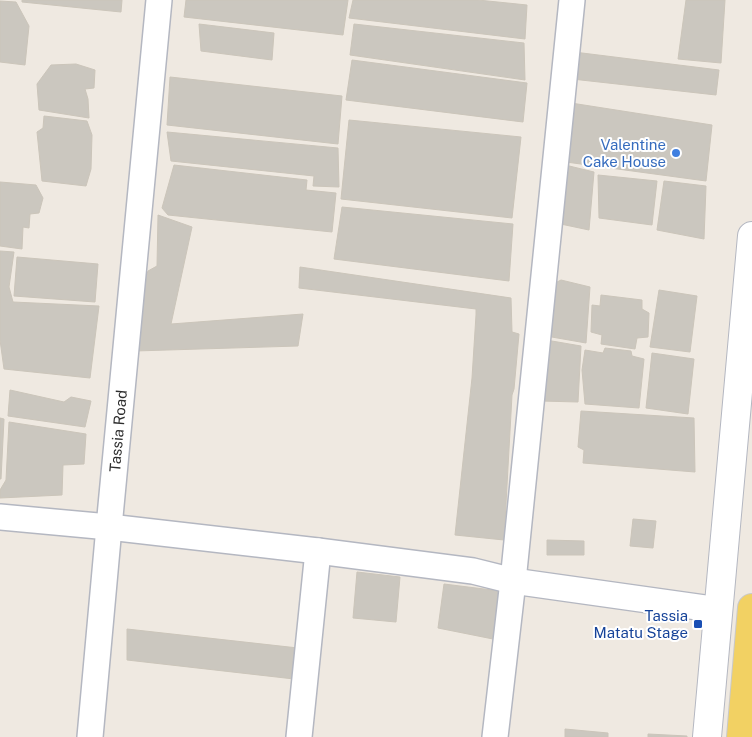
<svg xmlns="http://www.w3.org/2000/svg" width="752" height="737" font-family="'Public Sans',sans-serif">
<rect width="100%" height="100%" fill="#efe9e1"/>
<g fill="#cbc7bf" stroke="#cbc5ba">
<path d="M22,0H122L121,12L22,2Z"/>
<path d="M186,0H348L343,35L184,17Z"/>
<path d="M353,0H478L527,5L525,39L349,18Z"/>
<path d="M686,0H725L721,63L678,59Z"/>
<path d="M0,1L16,2L29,26L25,65L0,62Z"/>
<path d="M199,24L274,33L272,60L201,51Z"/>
<path d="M354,24L524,43L525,80L350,55Z"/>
<path d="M574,52L719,70L716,95L572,79Z"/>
<path d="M352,60L527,83L523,122L346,100Z"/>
<path d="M76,64L95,70L94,88L85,89L88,99L89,118L39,110L37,84L51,65Z"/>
<path d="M170,77L342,96L338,144L167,125Z"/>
<path d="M571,103L712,125L706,181L566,162Z"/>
<path d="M44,116L87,121L92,135L91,169L86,186L42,181L37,132L43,128Z"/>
<path d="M349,120L521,137L512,218L341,199Z"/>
<path d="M167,132L338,148L339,187L313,186L314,176L171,161Z"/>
<path d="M561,164L594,172L589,230L556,223Z"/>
<path d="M174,165L307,180L306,190L336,193L332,232L168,215L162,208Z"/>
<path d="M598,175L657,181L652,225L599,218Z"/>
<path d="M664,181L706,186L704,239L657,230Z"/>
<path d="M0,182L36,185L43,198L39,213L30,214L29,228L23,227L22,249L0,246Z"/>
<path d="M342,207L513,224L509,281L334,259Z"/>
<path d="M158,215L192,227L171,324L303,314L298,346L135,351L139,296L148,271L157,266Z"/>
<path d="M0,251L14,252L9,287L13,302L99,306L90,378L4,369L0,340Z"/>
<path d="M17,257L98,264L95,302L14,296Z"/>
<path d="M300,267L511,298L512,332L519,334L514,389L512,395L504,540L455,535L472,378L476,315V309L299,288Z"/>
<path d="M561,280L590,287L586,343L546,336L551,285Z"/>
<path d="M659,290L697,296L690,352L650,347Z"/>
<path d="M601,295L642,300V309L649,313L648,337L637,338L635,349L601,344L602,335L591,332L592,305L600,306Z"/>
<path d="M546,340L581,346L578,402L541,401Z"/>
<path d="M605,348L631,351L632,356L644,359L639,408L585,404L582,370L585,350L603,353Z"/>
<path d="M652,353L694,359L688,414L646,408Z"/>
<path d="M10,390L64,402L71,397L91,401L85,427L8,416Z"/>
<path d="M581,411L694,418L695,472L583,463L584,450L578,447Z"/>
<path d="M0,418L4,419L1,479H0Z"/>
<path d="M9,422L86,434L84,464L63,465L62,495L0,498V490L6,480Z"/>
<path d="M633,519L656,521L653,548L630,546Z"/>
<path d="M547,540L584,541V555H547Z"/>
<path d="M357,572L400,577L396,622L353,618Z"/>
<path d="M444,584L508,592L503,641L438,628Z"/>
<path d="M127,629L298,648L294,679L127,660Z"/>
<path d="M565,729L608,733V737H565Z"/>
<path d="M648,734L687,736V737H648Z"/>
</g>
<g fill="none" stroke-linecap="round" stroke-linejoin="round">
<defs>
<g id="street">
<path d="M0,517L109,527L318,551L473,571L513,581L719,610"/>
<path d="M90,737L109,527L159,0"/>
<path d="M299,737L318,551"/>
<path d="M495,737L513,581L572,0"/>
</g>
<path id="secondary" d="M707,737L752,236"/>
<path id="primary" d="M741,737L752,608"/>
</defs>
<use href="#street" stroke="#b4b7c1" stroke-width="28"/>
<use href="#secondary" stroke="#b4b7c1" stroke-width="30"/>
<use href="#primary" stroke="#c9c9c9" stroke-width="30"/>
<use href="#street" stroke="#fff" stroke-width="25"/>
<use href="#secondary" stroke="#fff" stroke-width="28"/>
<use href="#primary" stroke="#f2d163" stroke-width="28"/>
</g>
<circle fill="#3f7fe0" stroke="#fff" stroke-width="2" cx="676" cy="153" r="5"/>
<rect fill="#1a4fb4" stroke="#fff" stroke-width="2" x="693" y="619" width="10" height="10" rx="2.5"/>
<g text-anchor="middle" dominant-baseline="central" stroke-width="4" stroke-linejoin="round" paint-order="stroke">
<g font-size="15" fill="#366cbe" stroke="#fff" text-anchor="end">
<text x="666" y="144">Valentine<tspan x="666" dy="17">Cake House</tspan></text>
</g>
<g font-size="15" fill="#2e2e2e" stroke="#fff">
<text transform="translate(118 431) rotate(-85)">Tassia Road</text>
</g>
<g font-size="15" fill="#164399" stroke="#fff" text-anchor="end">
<text x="688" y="615">Tassia<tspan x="688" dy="17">Matatu Stage</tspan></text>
</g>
</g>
</svg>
